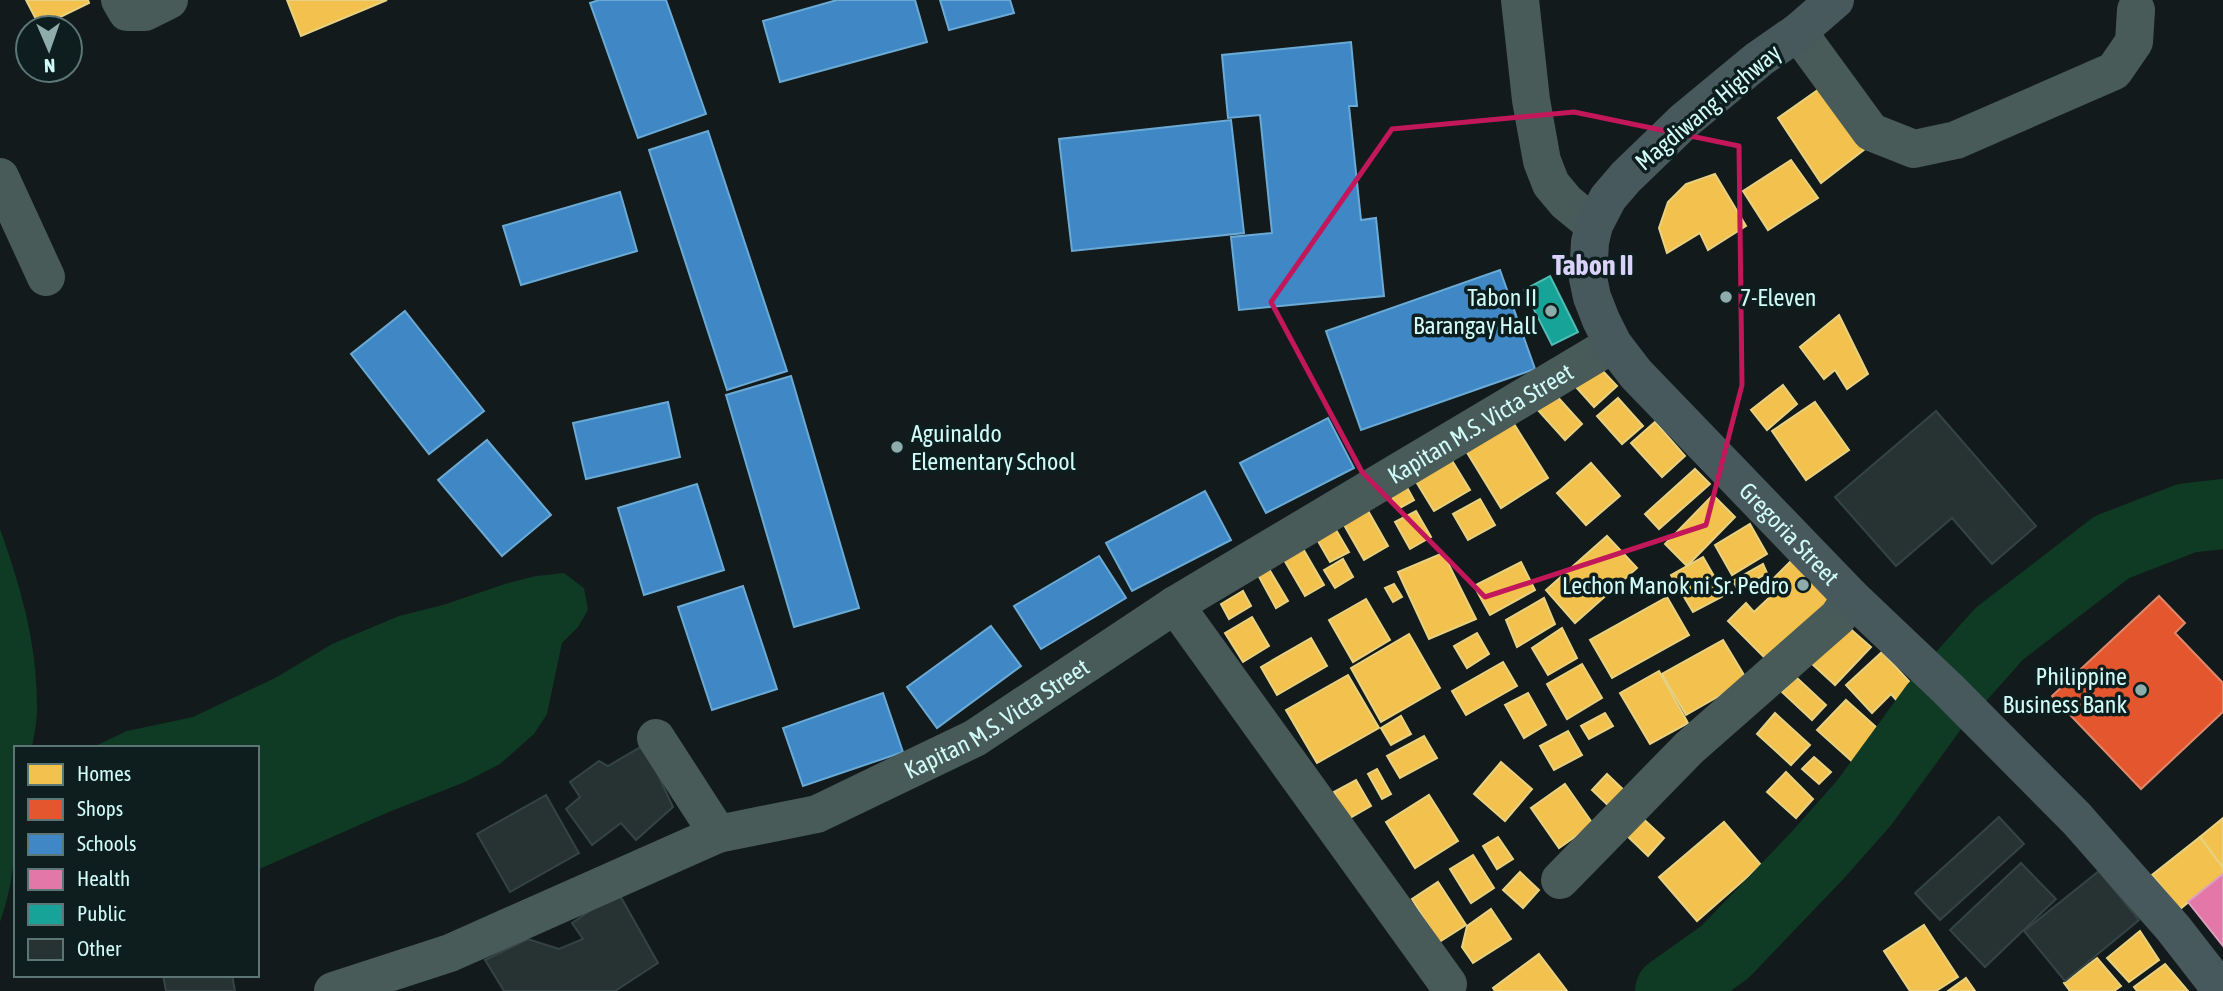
<svg xmlns="http://www.w3.org/2000/svg" width="2223" height="991" font-family="'Asap Condensed',sans-serif">
<rect width="100%" height="100%" fill="#121a1b"/>
<g fill="#0f3a23">
<path d="M0,529C21,587 38,647 37,710C37,722 34,735 32,748H16C16,804 20,869 0,922Z"/>
<path d="M564,573L584,588L588,610L578,627L562,643L547,714L534,734L500,764L465,782L389,812L257,870V748H91L127,731L193,717L277,677L332,644L399,616L443,605L508,583L536,576Z"/>
</g>
<g fill="#f2c14e" stroke="#e8d281" stroke-width="2">
<path d="M26,0H88L89,3L40,27Z"/>
<path d="M287,0H387L301,36Z"/>
<path d="M1819,89L1865,149L1821,183L1778,118Z"/>
<path d="M1791,160L1818,198L1768,230L1743,191Z"/>
<path d="M1715,174L1746,226L1708,250L1700,233L1667,253L1659,228L1668,202L1686,184Z"/>
<path d="M1839,315L1868,374L1847,389L1835,370L1824,379L1800,347Z"/>
<path d="M1598,366L1617,386L1594,407L1576,387Z"/>
<path d="M1783,385L1797,404L1767,430L1751,410Z"/>
<path d="M1554,393L1582,424L1565,440L1537,409Z"/>
<path d="M1618,398L1643,426L1622,444L1597,416Z"/>
<path d="M1815,402L1849,450L1806,480L1772,431Z"/>
<path d="M1509,416L1548,478L1501,508L1463,446Z"/>
<path d="M1655,422L1685,456L1662,477L1631,443Z"/>
<path d="M1448,454L1470,490L1434,511L1412,475Z"/>
<path d="M1591,463L1620,496L1586,525L1557,493Z"/>
<path d="M1695,469L1710,484L1659,529L1645,514Z"/>
<path d="M1404,482L1414,500L1398,509L1388,490Z"/>
<path d="M1713,495L1735,517L1687,566L1665,544Z"/>
<path d="M1480,499L1495,525L1468,540L1453,514Z"/>
<path d="M1367,509L1388,546L1364,560L1343,523Z"/>
<path d="M1416,511L1431,537L1410,549L1395,522Z"/>
<path d="M1332,523L1349,552L1330,562L1314,534Z"/>
<path d="M1750,524L1767,554L1732,575L1715,545Z"/>
<path d="M1607,536L1637,568L1575,623L1546,590Z"/>
<path d="M1302,547L1324,585L1305,596L1283,558Z"/>
<path d="M1443,553L1476,619L1429,639L1398,572Z"/>
<path d="M1703,557L1725,595L1693,612L1671,575Z"/>
<path d="M1343,559L1353,577L1335,588L1324,570Z"/>
<path d="M1791,561L1835,605L1773,666L1728,621L1746,603L1754,612L1771,596L1763,589Z"/>
<path d="M1521,562L1535,590L1490,615L1474,586Z"/>
<path d="M1763,564L1767,573L1738,590L1733,581Z"/>
<path d="M1269,569L1288,601L1276,608L1258,575Z"/>
<path d="M1394,584L1402,597L1393,602L1385,588Z"/>
<path d="M1243,591L1251,606L1229,619L1221,604Z"/>
<path d="M1667,597L1689,635L1612,678L1590,640Z"/>
<path d="M1544,598L1555,624L1517,647L1506,620Z"/>
<path d="M1366,599L1390,640L1353,662L1329,620Z"/>
<path d="M1252,617L1269,646L1243,662L1225,633Z"/>
<path d="M1847,626L1871,647L1835,685L1812,664Z"/>
<path d="M1562,628L1577,658L1548,675L1532,648Z"/>
<path d="M1477,633L1489,654L1467,668L1454,646Z"/>
<path d="M1409,634L1440,688L1381,722L1351,668Z"/>
<path d="M1311,638L1327,666L1277,695L1261,667Z"/>
<path d="M1723,640L1747,680L1686,715L1662,674Z"/>
<path d="M1882,652L1916,689L1900,704L1891,694L1872,713L1846,685Z"/>
<path d="M1503,662L1517,686L1466,715L1452,691Z"/>
<path d="M1582,664L1602,698L1567,719L1547,684Z"/>
<path d="M1659,671L1688,723L1650,744L1620,693Z"/>
<path d="M1348,675L1379,728L1317,763L1286,710Z"/>
<path d="M1796,677L1826,705L1812,720L1782,692Z"/>
<path d="M1528,693L1546,725L1524,738L1505,705Z"/>
<path d="M1846,700L1886,736L1856,765L1817,730Z"/>
<path d="M1605,713L1613,726L1589,739L1581,726Z"/>
<path d="M1775,713L1810,745L1791,765L1757,734Z"/>
<path d="M1401,716L1411,734L1391,745L1381,728Z"/>
<path d="M1568,731L1582,755L1554,770L1540,746Z"/>
<path d="M1424,736L1437,758L1400,778L1387,756Z"/>
<path d="M1814,757L1831,772L1819,784L1802,769Z"/>
<path d="M1501,762L1532,789L1505,821L1474,794Z"/>
<path d="M1377,769L1391,794L1382,799L1368,774Z"/>
<path d="M1786,772L1813,799L1796,818L1767,792Z"/>
<path d="M1607,774L1630,796L1615,812L1592,790Z"/>
<path d="M1356,780L1371,806L1348,819L1334,792Z"/>
<path d="M1565,784L1593,824L1559,848L1531,808Z"/>
<path d="M1429,795L1458,841L1415,868L1386,822Z"/>
<path d="M1638,814L1664,838L1648,856L1622,831Z"/>
<path d="M2223,818V868L2200,837Z"/>
<path d="M1724,822L1761,865L1697,921L1659,877Z"/>
<path d="M1498,837L1513,859L1497,869L1483,846Z"/>
<path d="M2200,837L2223,868V874L2180,909L2152,875Z"/>
<path d="M1473,855L1494,888L1471,903L1450,869Z"/>
<path d="M1520,872L1539,890L1523,908L1503,890Z"/>
<path d="M1438,882L1466,925L1439,942L1412,899Z"/>
<path d="M1491,909L1511,939L1473,963L1462,947L1467,926Z"/>
<path d="M1924,925L1958,977L1936,991H1910L1884,951Z"/>
<path d="M2140,931L2159,960L2129,982L2107,958Z"/>
<path d="M1539,954L1567,991H1495L1493,988Z"/>
<path d="M2097,958L2121,986L2114,991H2070L2064,983Z"/>
<path d="M2165,964L2188,991H2137L2134,987Z"/>
<path d="M1966,978L1975,991H1948Z"/>
</g>
<path fill="#e4572e" stroke="#de886b" stroke-width="2" d="M2159,596L2185,623L2175,633L2223,683V712L2141,789L2052,696Z"/>
<g fill="#3f88c5" stroke="#6aaad5" stroke-width="2">
<path d="M599,0H666L706,114L638,138L590,3Z"/>
<path d="M837,0H915L927,42L780,82L763,21Z"/>
<path d="M940,0H1010L1014,13L949,30Z"/>
<path d="M1351,42L1357,106H1349L1361,220L1376,218L1384,296L1239,310L1231,237L1272,233L1260,115L1228,118L1222,55Z"/>
<path d="M1231,120L1244,233L1072,251L1059,139Z"/>
<path d="M708,131L787,371L727,390L649,150Z"/>
<path d="M620,192L637,251L521,285L503,226Z"/>
<path d="M1500,270L1535,369L1361,430L1326,331Z"/>
<path d="M405,311L484,411L429,454L351,354Z"/>
<path d="M791,376L859,608L794,627L726,395Z"/>
<path d="M668,402L680,457L586,479L573,423Z"/>
<path d="M1328,418L1354,468L1266,513L1240,463Z"/>
<path d="M487,440L551,515L502,556L438,480Z"/>
<path d="M697,484L724,570L644,595L618,508Z"/>
<path d="M1205,491L1231,540L1132,591L1106,543Z"/>
<path d="M1099,556L1126,598L1041,649L1014,606Z"/>
<path d="M743,586L777,689L712,710L678,607Z"/>
<path d="M991,626L1021,666L937,728L907,687Z"/>
<path d="M883,693L903,752L803,786L783,728Z"/>
</g>
<path fill="#e377a8" stroke="#dd9fc0" stroke-width="2" d="M2223,874V946L2188,902Z"/>
<path fill="#17a398" stroke="#4ebdb5" stroke-width="2" d="M1550,276L1578,332L1552,345L1524,290Z"/>
<g fill="none" stroke-linecap="round" stroke-linejoin="round">
<path stroke="#0f3a23" stroke-width="70" d="M1670,991L1725,952L1817,856L1864,803L1934,707L1999,634L2112,547L2187,518L2223,514"/>
</g>
<g fill="#273332" stroke="#344444" stroke-width="2">
<path d="M1936,411L2036,526L1992,564L1952,518L1896,566L1835,497Z"/>
<path d="M644,745L673,807L636,840L621,823L592,845L566,809L580,797L570,782L599,761L608,766Z"/>
<path d="M546,795L579,853L510,892L477,834Z"/>
<path d="M1999,817L2024,844L1940,920L1915,893Z"/>
<path d="M2021,863L2056,899L1985,967L1950,930Z"/>
<path d="M2099,871L2139,920L2065,981L2024,931Z"/>
<path d="M618,892L658,963L615,991H504L485,960L528,939L559,949L583,939L572,923Z"/>
<path d="M163,975H232L235,991H166Z"/>
</g>
<g fill="none" stroke-linecap="round" stroke-linejoin="round">
<g stroke="#485b59" stroke-width="38">
<path d="M120,0L127,12H145L169,0"/>
<path d="M1520,0L1531,100L1542,161L1551,184L1566,202L1594,225"/>
<path d="M1798,32L1871,132L1914,149L1956,140L2114,71L2134,42L2136,10"/>
<path d="M0,177L46,277"/>
<path d="M1175,605L1448,984"/>
<path d="M656,738L718,834"/>
<path d="M1560,880L1689,748L1838,617L1851,597"/>
<path id="s1" d="M333,991L450,953L718,834L817,814L975,738L1175,605L1613,344"/>
</g>
<path stroke="#48595e" stroke-width="38" id="s2" d="M1835,0L1798,32L1759,59L1684,121L1626,177L1608,198L1594,225L1590,242L1588,278L1592,297L1601,320L1613,344L1636,374L1851,597L1948,689L2077,819L2173,928L2222,991"/>
</g>
<path fill="none" stroke="#c2185b" stroke-width="5" stroke-linejoin="round" d="M1574,112L1739,146L1742,385L1706,525L1485,597L1362,472L1271,302L1392,129Z"/>
<g fill="#8eacab" stroke="#0e1e1f" stroke-width="2.5">
<circle cx="1726" cy="297" r="7"/>
<circle cx="1551" cy="311" r="7"/>
<circle cx="897" cy="447" r="7"/>
<circle cx="1803" cy="585" r="7"/>
<circle cx="2141" cy="690" r="7"/>
</g>
<g text-anchor="middle" dominant-baseline="central" stroke-width="7" stroke-linejoin="round" paint-order="stroke">
<g font-size="24" fill="#d0fbf9" stroke="#0e1e1f">
<text transform="translate(1708 107) rotate(-40)">Magdiwang Highway</text>
<text stroke="none"><textPath href="#s1" startOffset="1288">Kapitan M.S. Victa Street</textPath></text>
<text stroke="none"><textPath href="#s2" startOffset="716">Gregoria Street</textPath></text>
<text stroke="none"><textPath href="#s1" startOffset="721">Kapitan M.S. Victa Street</textPath></text>
</g>
<g font-size="24" fill="#d0fbf9" stroke="#0e1e1f" text-anchor="end">
<text x="1537" y="297">Tabon II<tspan x="1537" dy="28">Barangay Hall</tspan></text>
<text x="1740" y="297" text-anchor="start">7-Eleven</text>
<text x="911" y="433" text-anchor="start">Aguinaldo<tspan x="911" dy="28">Elementary School</tspan></text>
<text x="1789" y="585">Lechon Manok ni Sr. Pedro</text>
<text x="2127" y="676">Philippine<tspan x="2127" dy="28">Business Bank</tspan></text>
</g>
<g font-size="28" font-weight="bold" fill="#dad2fb" stroke="#0e1e1f">
<text x="1593" y="265">Tabon II</text>
</g>
</g>
<rect x="14" y="746" width="245" height="231" fill="#0e1e1f" stroke="#5c7676" stroke-width="2"/>
<rect x="28" y="764" width="35" height="21" fill="#f2c14e" stroke="#5c7676" stroke-width="2"/>
<text x="77" y="781" font-size="21" fill="#d0fbf9">Homes</text>
<rect x="28" y="799" width="35" height="21" fill="#e4572e" stroke="#5c7676" stroke-width="2"/>
<text x="77" y="816" font-size="21" fill="#d0fbf9">Shops</text>
<rect x="28" y="834" width="35" height="21" fill="#3f88c5" stroke="#5c7676" stroke-width="2"/>
<text x="77" y="851" font-size="21" fill="#d0fbf9">Schools</text>
<rect x="28" y="869" width="35" height="21" fill="#e377a8" stroke="#5c7676" stroke-width="2"/>
<text x="77" y="886" font-size="21" fill="#d0fbf9">Health</text>
<rect x="28" y="904" width="35" height="21" fill="#17a398" stroke="#5c7676" stroke-width="2"/>
<text x="77" y="921" font-size="21" fill="#d0fbf9">Public</text>
<rect x="28" y="939" width="35" height="21" fill="#273332" stroke="#5c7676" stroke-width="2"/>
<text x="77" y="956" font-size="21" fill="#d0fbf9">Other</text>
<g transform="translate(49 49) rotate(178)"><circle r="33" fill="#0e1e1f" stroke="#5c7676" stroke-width="2"/>
<path d="M0-5L12 26L0 18L-12 26Z" fill="#8eacab"/>
<text y="-10" font-size="19" font-weight="bold" text-anchor="middle" fill="#d0fbf9">N</text>
</g>
</svg>
